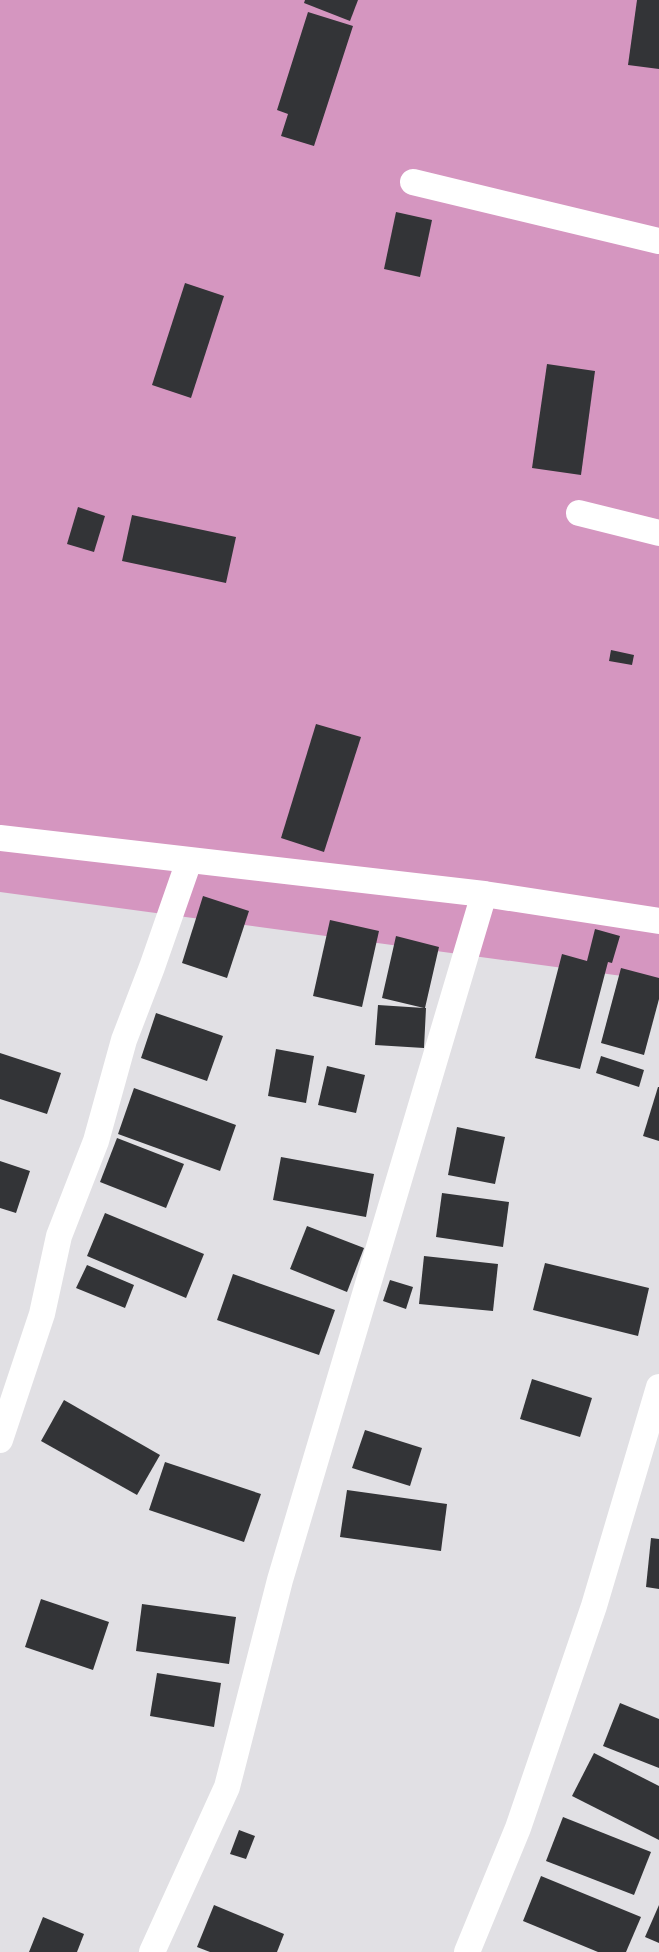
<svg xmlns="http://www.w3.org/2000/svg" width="659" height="1952" font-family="'Space Grotesk',sans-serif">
<rect width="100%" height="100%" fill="#e1e0e4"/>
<path fill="#d596c0" d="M0,0H659V981L0,892Z"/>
<g fill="#333437">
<path d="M305,0H358L350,21L304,3Z"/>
<path d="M637,0H659V69L628,65Z"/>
<path d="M308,12L353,26L314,146L281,136L288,114L277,110Z"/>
<path d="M396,212L432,220L420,277L384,269Z"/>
<path d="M185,283L224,296L191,398L152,385Z"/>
<path d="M547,364L595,371L581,475L532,468Z"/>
<path d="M78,507L105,516L94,552L67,544Z"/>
<path d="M132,515L236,537L226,583L122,561Z"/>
<path d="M611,650L634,655L632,665L609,661Z"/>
<path d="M316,724L361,737L324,852L281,838Z"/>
<path d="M203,896L249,911L227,978L182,963Z"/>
<path d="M330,920L379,931L362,1007L313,996Z"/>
<path d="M595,929L620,936L612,963L608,962L580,1069L535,1058L562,954L587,961Z"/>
<path d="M396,936L439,947L425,1008H426L424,1048L375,1045L378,1005L424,1008L382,998Z"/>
<path d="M621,968L659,978V999L644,1055L601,1043Z"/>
<path d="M156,1013L223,1036L207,1081L141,1058Z"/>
<path d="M276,1049L314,1056L306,1103L268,1096Z"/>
<path d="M0,1053L61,1073L47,1114L0,1099Z"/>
<path d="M601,1056L644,1070L639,1087L596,1073Z"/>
<path d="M327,1066L365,1075L356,1113L318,1105Z"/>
<path d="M658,1087H659V1141L643,1136Z"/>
<path d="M134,1088L236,1125L220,1171L118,1134Z"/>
<path d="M457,1127L505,1137L495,1184L448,1175Z"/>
<path d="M117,1138L184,1164L166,1208L100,1182Z"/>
<path d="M281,1157L374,1174L366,1217L273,1200Z"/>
<path d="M0,1161L30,1171L16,1213L0,1208Z"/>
<path d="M442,1193L509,1202L503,1247L436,1237Z"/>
<path d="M105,1213L204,1254L186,1298L87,1256Z"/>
<path d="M307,1226L364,1248L347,1292L290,1269Z"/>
<path d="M424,1256L498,1264L493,1311L419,1304Z"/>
<path d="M545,1263L649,1288L638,1336L533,1310Z"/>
<path d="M87,1265L134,1285L125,1308L76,1288Z"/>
<path d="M233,1274L335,1310L319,1355L217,1320Z"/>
<path d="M390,1280L413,1287L406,1309L383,1301Z"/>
<path d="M532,1379L592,1398L580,1437L520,1419Z"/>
<path d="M64,1400L160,1455L137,1495L41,1441Z"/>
<path d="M365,1430L422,1448L410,1486L352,1468Z"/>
<path d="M165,1462L261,1494L244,1542L149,1510Z"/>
<path d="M347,1490L447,1504L441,1551L340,1537Z"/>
<path d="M651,1538L659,1539V1589L646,1587Z"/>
<path d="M41,1599L109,1622L93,1670L25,1647Z"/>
<path d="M142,1604L236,1617L229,1664L136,1651Z"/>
<path d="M157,1673L221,1683L214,1727L150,1716Z"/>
<path d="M620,1703L659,1719V1768L603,1746Z"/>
<path d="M594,1753L659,1786V1840L572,1796Z"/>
<path d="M563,1817L651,1852L634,1895L546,1861Z"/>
<path d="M239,1830L255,1836L246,1859L230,1854Z"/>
<path d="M541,1876L641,1917L626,1952H598L523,1921Z"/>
<path d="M214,1905L284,1934L277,1952H210L197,1947Z"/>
<path d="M659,1905V1943L645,1937Z"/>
<path d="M43,1917L84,1934L77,1952H29Z"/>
</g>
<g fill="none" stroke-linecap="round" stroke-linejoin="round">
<g stroke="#fff" stroke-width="26">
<path d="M413,182L659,241"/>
<path d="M579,513L659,533"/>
<path d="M0,838L484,894L659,921"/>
<path d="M0,1440L42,1314L59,1236L96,1141L124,1040L152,967L189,861"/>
<path d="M152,1952L227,1787L280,1580L484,894"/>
<path d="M467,1952L518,1828L594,1606L659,1387"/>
</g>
</g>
</svg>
